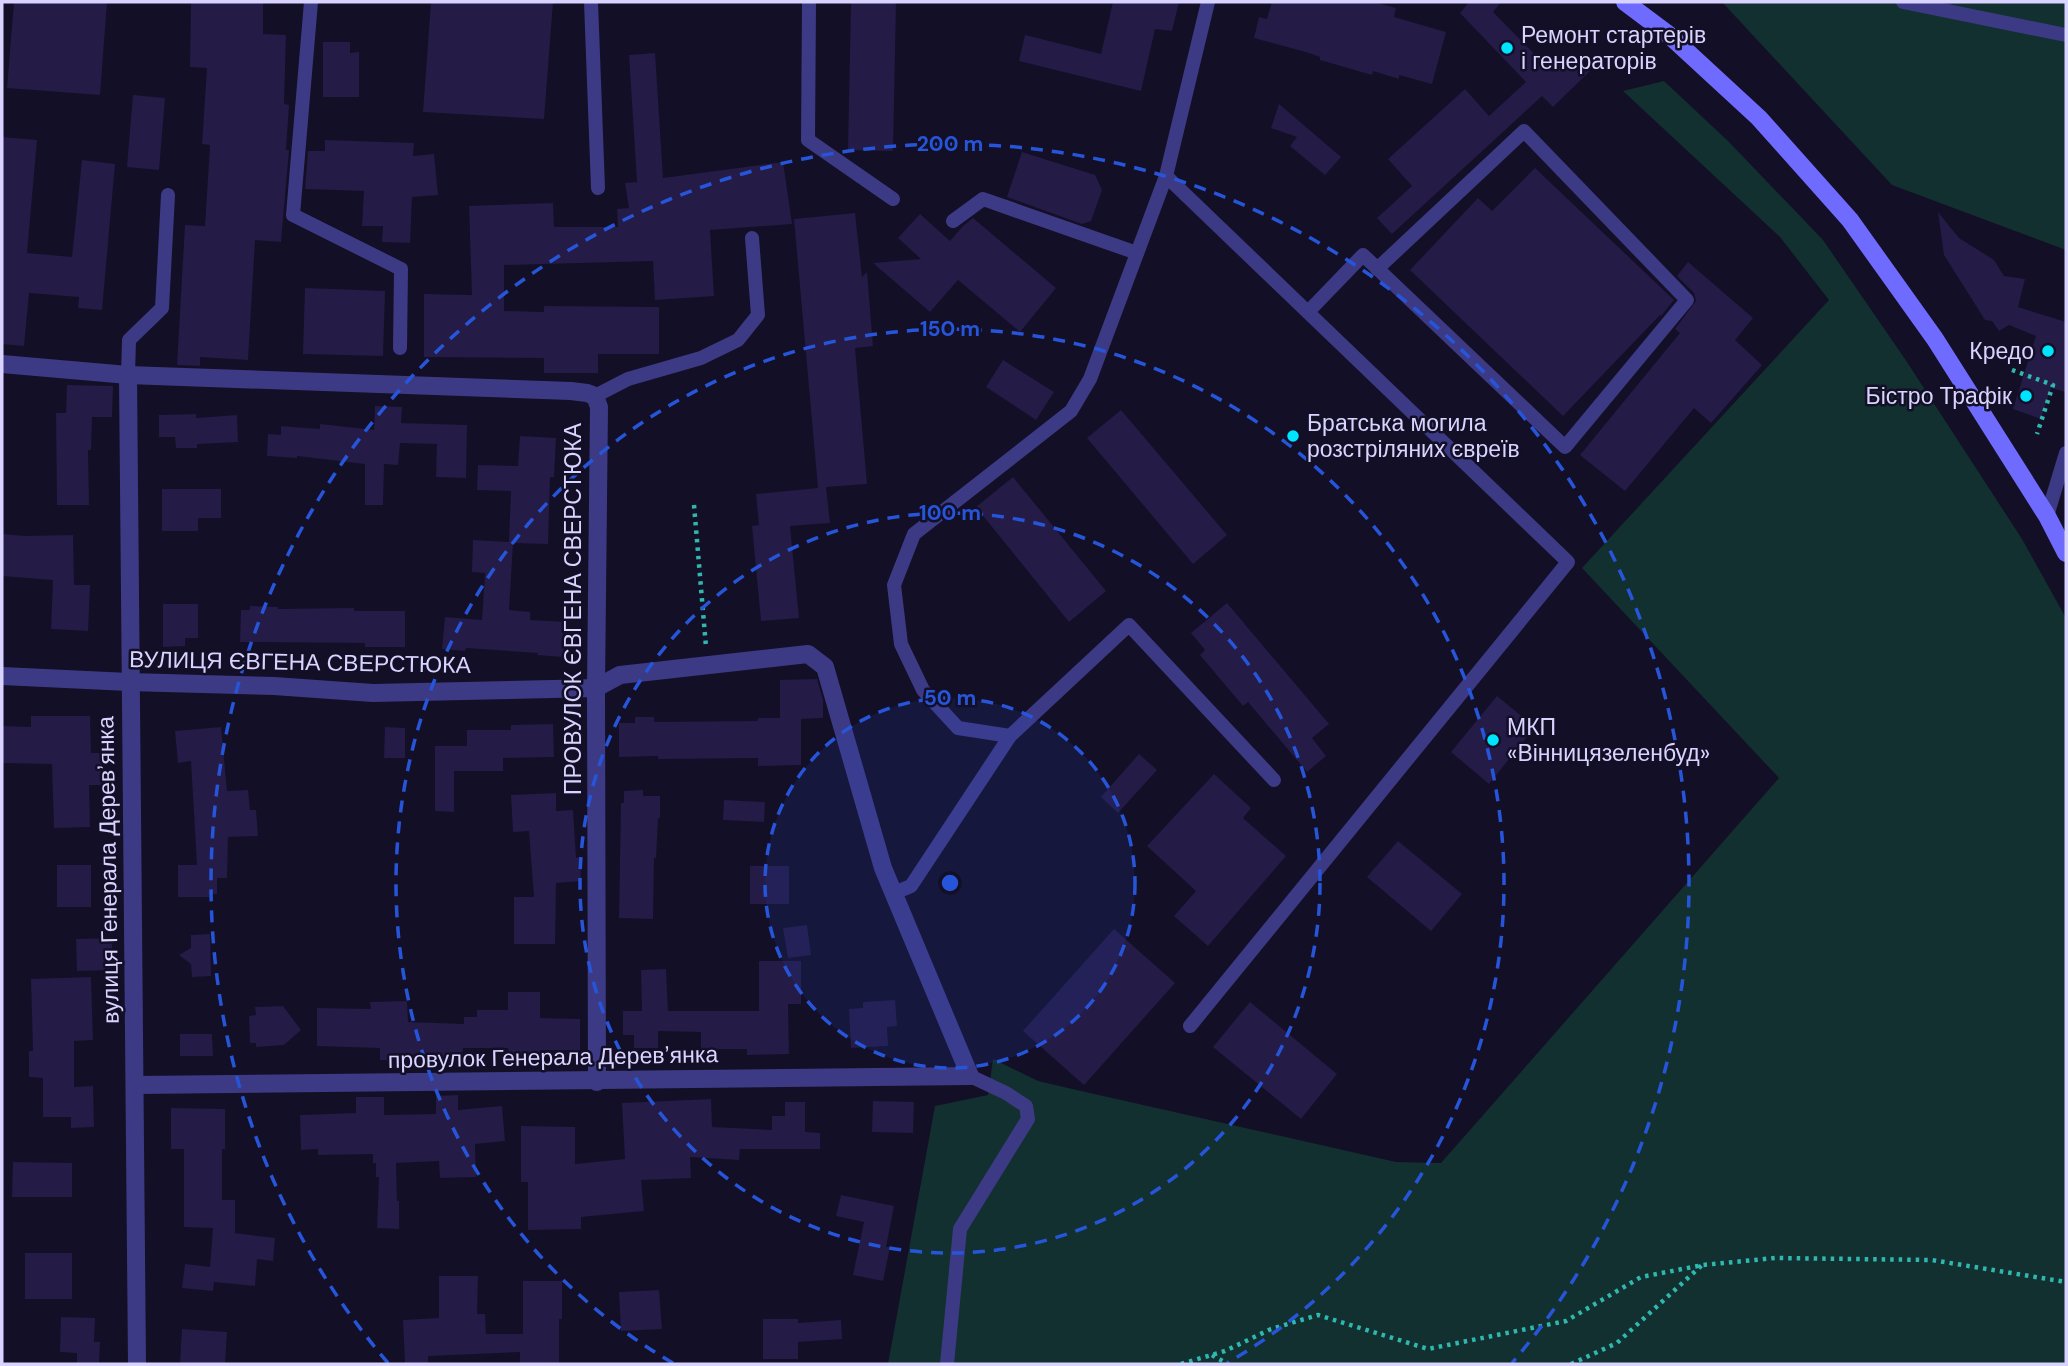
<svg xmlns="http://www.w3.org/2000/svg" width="2068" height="1366" font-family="'DM Sans',sans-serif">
<rect width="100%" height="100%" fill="#130f26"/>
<g fill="#12302f">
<path d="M1722,2H2066V250L1892,185Z"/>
<path d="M1664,81L1728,141L1823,240L1905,359L2022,539L2066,618V1364H888L935,1106L988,1095L993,1059L1038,1081L1081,1091L1396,1162L1441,1163L1779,778L1582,568L1829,300L1780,237L1623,91Z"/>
</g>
<g fill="#241b47">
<path d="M14,2H107L100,95L7,88Z"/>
<path d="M191,2H263V34L286,35L284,104L289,105L286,150H289L281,242L255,240L248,360L200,357V366L177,365L185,225L205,226L210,145L202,144L207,68L190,67Z"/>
<path d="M431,2H553L544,119L423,112Z"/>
<path d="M851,2H896L893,151L848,150Z"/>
<path d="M1113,2H1179L1172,31L1155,29L1141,91L1019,61L1025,35L1101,54Z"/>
<path d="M1272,2H1374L1396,8L1394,17L1446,32L1432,84L1399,75V79L1373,71L1372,75L1320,60V57L1309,53L1254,38L1259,17L1267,19Z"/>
<path d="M1469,2H1501L1493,12L1552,72L1572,53L1590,71L1553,107L1542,96L1392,234L1377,218L1412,186L1388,159L1465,89L1489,116L1526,82L1460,13Z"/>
<path d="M323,42H350V53L359,52V97H323Z"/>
<path d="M655,53L663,178L783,162L792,224L710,230L714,296L655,300L653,261L504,265V311L544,312V306L659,307V354H598V373H544V358L424,357V294L472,295L469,206L553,203L554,227H618L617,209L629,208L625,183L637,182L629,55Z"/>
<path d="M133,95L165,98L159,170L127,167Z"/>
<path d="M1279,104L1341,157L1325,175L1290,146L1297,137L1271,128Z"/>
<path d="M2,137L37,140L27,253L72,257L82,160L115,164L102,310L78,308L79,297L29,293L24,346L2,344Z"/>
<path d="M325,140L414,143L413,156L434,154L438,195L412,197L410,243L382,242L383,226H362L364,191L305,189L308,151H325Z"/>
<path d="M1022,152L1095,175L1102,190L1091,221L1082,224L1007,197Z"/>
<path d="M1535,168L1674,300L1661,316L1660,315L1563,416L1410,270L1478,198L1492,211Z"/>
<path d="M1938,212L1959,238L1994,260L2004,276L2025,279L2018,307L2066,322V392L2051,388L2041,419L2013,409L2036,336L2009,325L1999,331L1992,321L1985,320L1944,255Z"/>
<path d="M855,213L862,277L867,272L873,346L855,348L867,484L826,487L830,523L790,526L799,618L761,621L752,526L759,525L756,494L818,488L794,219Z"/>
<path d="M920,214L950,241L963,226L973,218L1056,288L1020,332L958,280L930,312L873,263L921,259L898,238Z"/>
<path d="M1688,262L1753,318L1735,340L1762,365L1711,423L1694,408L1625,491L1580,455L1680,333L1675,329L1696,301L1694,293L1677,276Z"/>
<path d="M305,288L385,291L383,356L303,354Z"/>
<path d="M1003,360L1054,392L1036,420L986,387Z"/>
<path d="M67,385L113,386L112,417H92L91,450H88L89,505H57L56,413H66Z"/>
<path d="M375,406L402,407L401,423L467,425L466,478L436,477L437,444L400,443L398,465L384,464L383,505H365V464L297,456V458L267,456L268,434L281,435V426L320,429V424L374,430Z"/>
<path d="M1121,410L1227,535L1193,564L1087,438Z"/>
<path d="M196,414V418L237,415L238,442L197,444V448H176L175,437H159V415Z"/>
<path d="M520,436L556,438L554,477H550L548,544L513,543L509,610L530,612V620L567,622L564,657L537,655L538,653L466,648L465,651L442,649L445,617L482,620L485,573L472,572L473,540L509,542L511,491L477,490L478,465L518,466Z"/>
<path d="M1013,477L1106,591L1069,622L976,507Z"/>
<path d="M162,489H221V518H198V531H162Z"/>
<path d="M2,534L26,536L73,535L74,585H90L88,631L51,629L53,580L2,576Z"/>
<path d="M1227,603L1329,724L1312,738L1326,756L1307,772L1248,702L1243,706L1200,655L1205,650L1191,633Z"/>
<path d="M163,604H198V638H185V646L163,647Z"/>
<path d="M250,606L278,607V609L354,608V611H405V647H365V643L240,642L241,610H250Z"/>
<path d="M817,679L823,700V718L801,719V765L758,766V758L658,759V756L619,757V723H635V717H654V722L758,721V718H780V680Z"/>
<path d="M1497,696L1535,727L1489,784L1451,752Z"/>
<path d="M31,716H90L91,753H102V785H89L90,827L54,828L52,764L2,763V726L31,727Z"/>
<path d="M553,724L554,757L503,758V771H454V812L435,811V746H467V730H511V725Z"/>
<path d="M221,727L227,791L248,790L250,810H256L258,836L228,837L227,878H217V894H209V897H178V865H197L191,761L178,763L175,731Z"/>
<path d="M385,727L405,728V758H384Z"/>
<path d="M1139,754L1157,770L1118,813L1101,797Z"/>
<path d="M1214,774L1251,808L1243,818L1286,856L1208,946L1174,916L1196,891L1147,846Z"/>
<path d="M643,790V796H660V818H658L656,858H654L653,919L619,918L621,803H624V791Z"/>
<path d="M556,793V811L573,810L576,858L580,857L581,881L556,883L555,944H514V897H534L529,831L513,832L511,795Z"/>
<path d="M724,800L765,802L764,822L723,820Z"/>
<path d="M1398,841L1462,894L1431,931L1367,877Z"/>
<rect x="57" y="865" width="34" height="42"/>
<rect x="750" y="866" width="39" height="38"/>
<path d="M807,925L811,955L788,958L783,928Z"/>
<path d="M1114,929L1175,983L1084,1085L1023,1031Z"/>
<path d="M210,934L211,976L192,977L191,964L179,955L191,948V935Z"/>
<path d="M112,938V970L77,971L76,939Z"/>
<path d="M759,961H801V1004H788L789,1054L747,1055V1049H701V1032L658,1031V1048H634V1035H623V1011H642L641,970L666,969L668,1011H759Z"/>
<path d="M91,977L93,1040L74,1041V1087L93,1086L94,1127L71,1128V1117H43V1078L29,1077V1051H33L31,979Z"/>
<path d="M508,992H540V1018L580,1019V1050H540V1057H509L508,1048H463L462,1060H380V1048L317,1046V1008L371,1009L370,1002L407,1001L408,1022L464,1024V1017H477V1010H508Z"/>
<path d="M895,1000L897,1026L887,1027L888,1046L851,1048L849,1009L863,1008V1002Z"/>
<path d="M1250,1002L1337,1074L1301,1119L1213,1047Z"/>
<path d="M283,1006L301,1030L284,1045L256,1047V1043H250L249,1016L256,1015L255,1007Z"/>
<path d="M180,1034H212L213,1056H180Z"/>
<path d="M458,1095V1110L502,1106L505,1141L475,1144L476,1177L440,1178L439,1161L396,1163L397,1201H399V1229L377,1228L379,1177H376V1163H373V1154L318,1155V1149L301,1150L300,1115L356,1113V1097H384V1115L436,1114V1096Z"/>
<path d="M711,1099L712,1127L772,1130V1116H785V1102H805V1132L820,1133V1149H740L739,1160L690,1157L691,1178L641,1180L644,1211L581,1217V1229L528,1230V1182H521V1126L575,1127V1164L625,1159L622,1103Z"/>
<path d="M873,1101L914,1102L913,1133L872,1132Z"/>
<path d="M171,1108L225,1109V1149H222V1200H235V1233L275,1238L273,1261L257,1259L255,1286L214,1282L213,1291L182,1288L185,1264L210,1267L213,1228L184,1227V1149H171Z"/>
<path d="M13,1162L72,1163V1197H12Z"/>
<path d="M841,1195L894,1206L886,1247H890L883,1281L853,1275L864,1222L836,1216Z"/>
<rect x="25" y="1253" width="47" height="46"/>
<path d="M439,1276H478L477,1314H485L486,1334H523V1281H562V1319H559V1364H520V1352L428,1356V1364H405L403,1320L439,1318Z"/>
<path d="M659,1290L662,1329L621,1331L619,1292Z"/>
<path d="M61,1317L95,1318L94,1342H100L99,1364H77V1353L60,1352Z"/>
<path d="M763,1319H798V1323L841,1320L842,1339L798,1342V1359H763Z"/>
<path d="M182,1329L227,1332L225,1364H180Z"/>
</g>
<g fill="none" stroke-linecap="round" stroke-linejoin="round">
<g stroke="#2fb8b0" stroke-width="4.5" stroke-dasharray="3.5 5" stroke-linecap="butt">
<path d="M2012,370L2053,385L2037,434"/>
<path d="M694,505L706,647"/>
<path d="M1212,1355L1228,1364"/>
<path d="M1181,1364L1225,1351L1271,1329L1318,1315L1428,1349L1566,1321L1641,1277L1703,1265L1775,1258L1932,1260L2066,1282"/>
<path d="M1571,1364L1617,1343L1702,1265"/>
</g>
<g stroke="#3d3a85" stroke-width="14">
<path d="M311,2L293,215L401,269L400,348"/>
<path d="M591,2L598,188"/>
<path d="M809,2L808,140L893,199"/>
<path d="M1903,2L2066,35"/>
<path d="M1166,176L1568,562L1190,1026"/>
<path d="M953,221L983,199L1137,253"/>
<path d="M1308,312L1363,255L1565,447L1687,300L1524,131L1377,269"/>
<path d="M128,375L129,340L162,308L168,195"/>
<path d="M595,396L628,379L701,358L738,340L758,315L752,238"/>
<path d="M2047,516L2066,453"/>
<path d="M1010,736L958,728L923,690L901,644L894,585L914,534L1071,411L1090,379L1166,176L1208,2"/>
<path d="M894,893L911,886L1010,736L1129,625L1274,780"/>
<path d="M947,1364L960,1229L1028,1119L1026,1106L1006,1093L970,1076"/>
</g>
<g stroke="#3d3a85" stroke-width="18">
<path d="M2,364L128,375L571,391L587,393L595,396L599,407L596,688L597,1082"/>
<path d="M128,375C129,705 136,1034 137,1364"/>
<path d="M2,676L129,682L274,686L373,693L596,688L620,675L808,654L825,667L883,868L970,1076L136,1085"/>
</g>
<path stroke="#6f6bff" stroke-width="18" d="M1625,2L1669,35L1759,118L1850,220L1935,339L2047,516L2066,553"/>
</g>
<circle cx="950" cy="883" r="185" fill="#2655da" fill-opacity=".12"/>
<g fill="none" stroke="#2655da" stroke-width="3.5" stroke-dasharray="12 9">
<circle cx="950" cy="883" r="185"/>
<circle cx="950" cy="883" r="370"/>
<path d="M673 1363A554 554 0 1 1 1227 1363"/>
<path d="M388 1363A739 739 0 1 1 1512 1363"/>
</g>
<g fill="#00e5ff" stroke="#130f26" stroke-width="2.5">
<circle cx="1507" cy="48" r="7"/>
<circle cx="2048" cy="351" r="7"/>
<circle cx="2026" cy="396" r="7"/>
<circle cx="1293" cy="436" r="7"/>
<circle cx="1493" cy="740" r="7"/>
</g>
<g text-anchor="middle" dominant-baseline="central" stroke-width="5" stroke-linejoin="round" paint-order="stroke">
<g font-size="23" fill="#d9d4ff" stroke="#130f26" text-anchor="start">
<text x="1521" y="35">Ремонт стартерів<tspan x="1521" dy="26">і генераторів</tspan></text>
<text x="2034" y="351" text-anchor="end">Кредо</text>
<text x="2012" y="396" text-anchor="end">Бістро Трафік</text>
<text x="1307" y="423">Братська могила<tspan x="1307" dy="26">розстріляних євреїв</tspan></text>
<text x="1507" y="727">МКП<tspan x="1507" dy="26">«Вінницязеленбуд»</tspan></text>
</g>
<g font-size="23" fill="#d9d4ff" stroke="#130f26">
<text transform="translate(573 609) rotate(-90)">ПРОВУЛОК ЄВГЕНА СВЕРСТЮКА</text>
<text transform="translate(300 662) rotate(1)">ВУЛИЦЯ ЄВГЕНА СВЕРСТЮКА</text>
<text transform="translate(108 870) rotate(-91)">вулиця Генерала Деревʼянка</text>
<text transform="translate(553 1057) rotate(-1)">провулок Генерала Деревʼянка</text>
</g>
</g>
<circle cx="950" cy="883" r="10" fill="#2655da" stroke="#130f26" stroke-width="3.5"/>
<g font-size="21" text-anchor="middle" font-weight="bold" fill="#2655da" stroke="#130f26" stroke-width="5" stroke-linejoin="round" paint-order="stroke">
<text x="950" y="151">200 m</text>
<text x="950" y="336">150 m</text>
<text x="950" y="520">100 m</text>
<text x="950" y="705">50 m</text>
</g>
<rect width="2068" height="1366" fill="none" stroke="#d9d4ff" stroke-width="7"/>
</svg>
